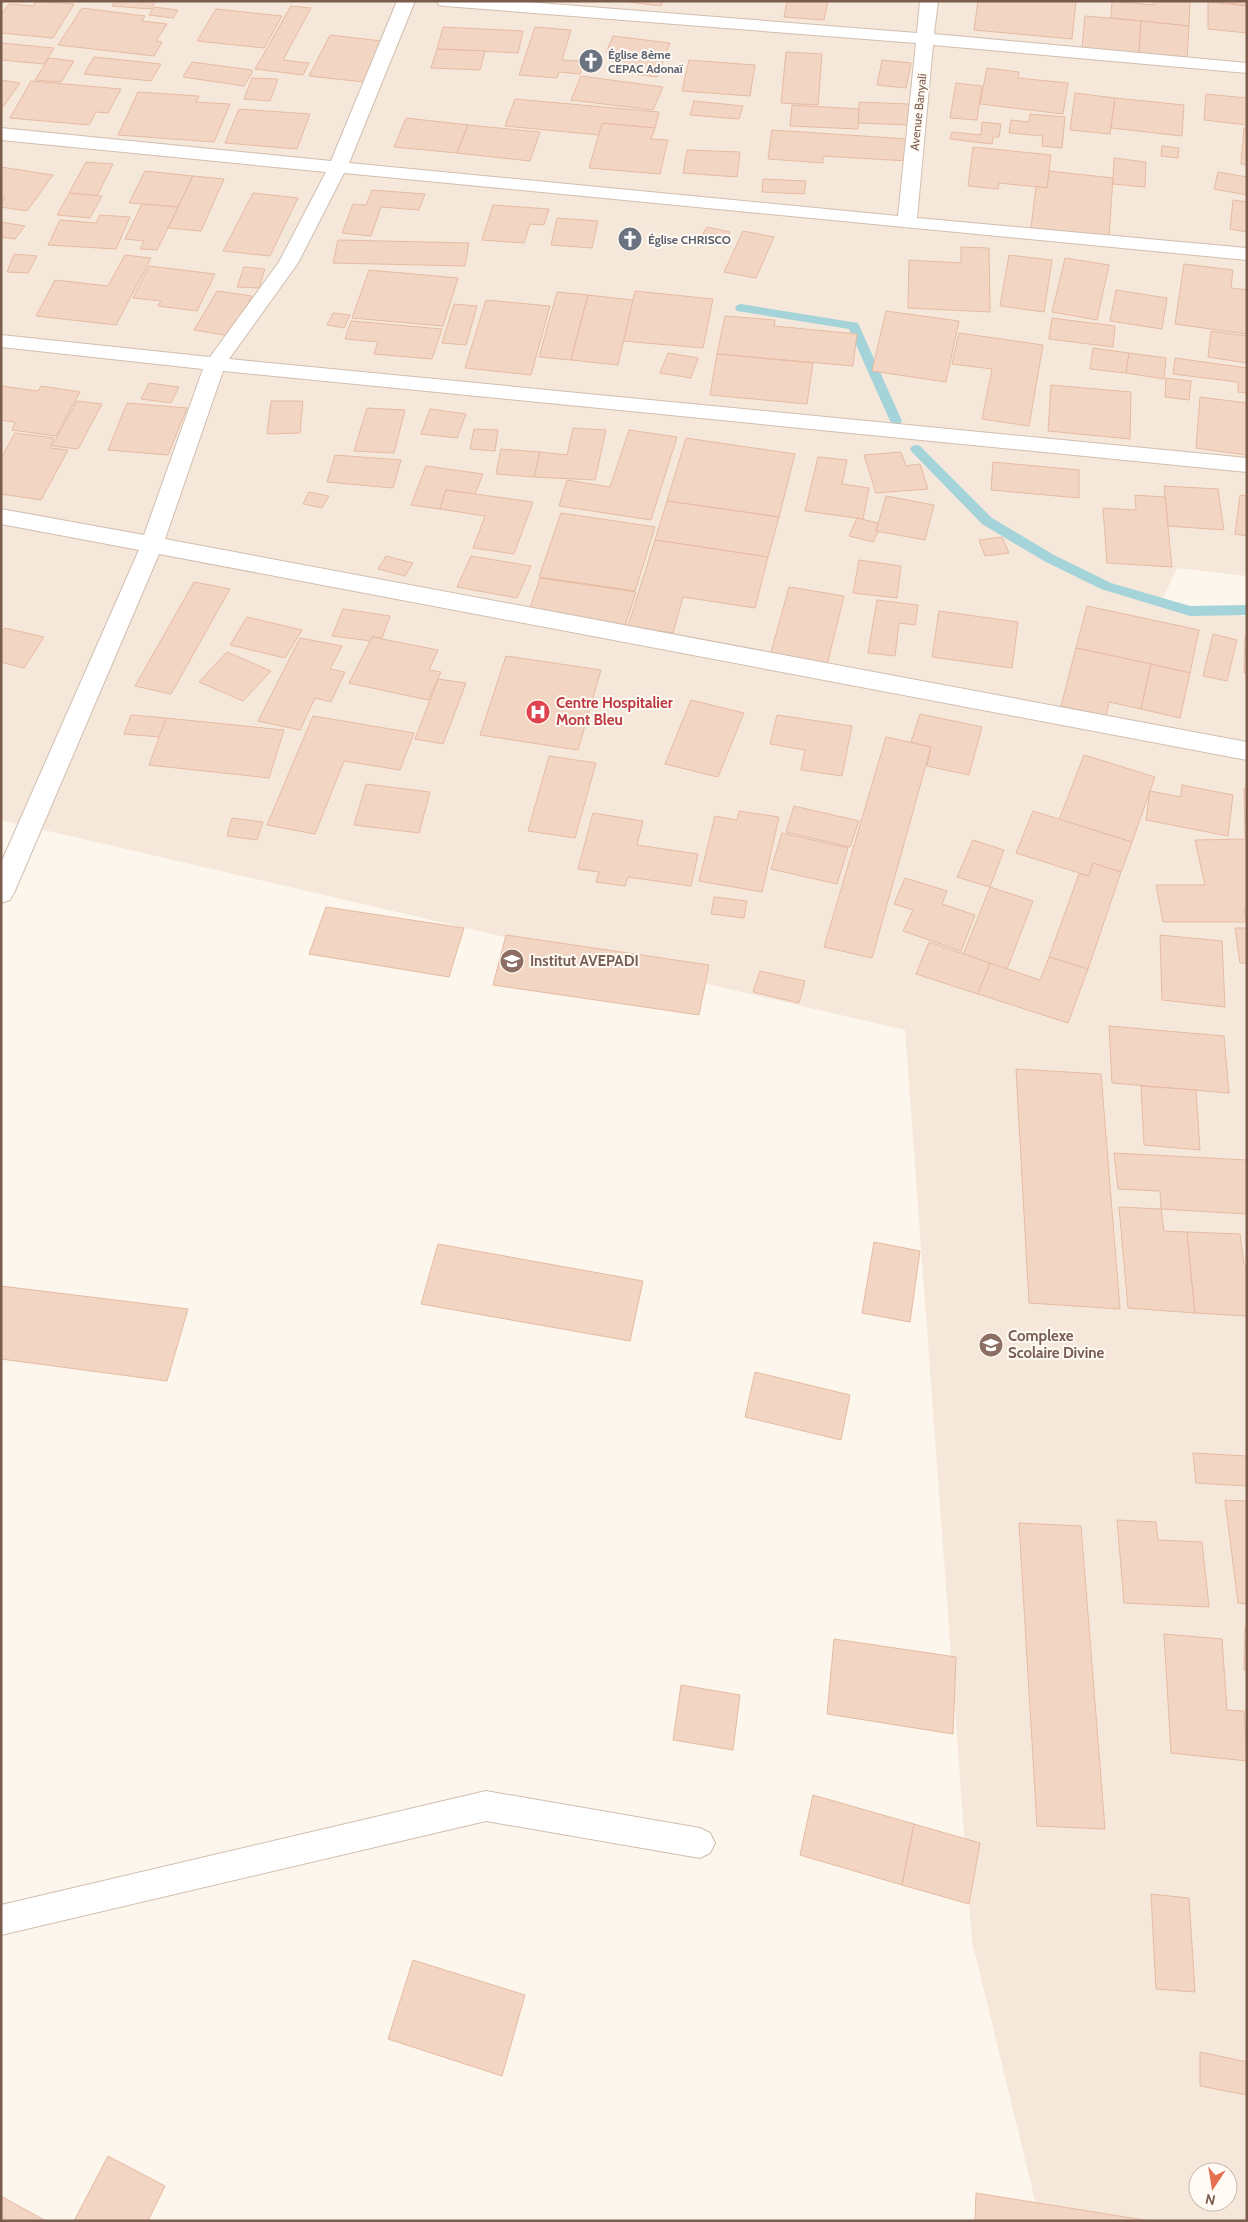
<svg xmlns="http://www.w3.org/2000/svg" width="1248" height="2222" font-family="Cabin,sans-serif">
<rect width="100%" height="100%" fill="#fdf6ec"/>
<path fill="#f5e8da" fill-rule="evenodd" d="M1,1H1247V576L1177,568L1162,600L1247,617V2221H1040L972,1941L905,1030L1,820ZM1198,2172H1228V2202H1198Z"/>
<g fill="none" stroke-linecap="round" stroke-linejoin="round">
<g fill="#a5d3da" fill-rule="evenodd">
<path d="M741,304L858,323L902,421L900,424L896,425L890,421L849,329L737,311L735,308L737,305Z"/>
<path d="M916,445L920,446L992,518L1054,555L1111,583L1190,606L1247,605V615L1190,616L1101,589L1044,561L982,524L912,452L910,449L912,446Z"/>
</g>
</g>
<g fill="#f3d5c3" stroke="#e6bba3">
<path d="M36,1L74,4L53,38L1,33V15L9,4L33,6Z"/>
<path d="M115,1H155L151,9L112,6Z"/>
<path d="M621,1H663L661,6Z"/>
<path d="M787,1H828L824,20L784,17Z"/>
<path d="M978,1H1076L1072,39L974,30Z"/>
<path d="M1112,1L1154,5V1H1190L1189,26L1111,18Z"/>
<path d="M1209,1H1247V5Z"/>
<path d="M1208,2L1247,6V33L1208,29Z"/>
<path d="M291,6L311,8L283,60L309,63L303,75L255,69Z"/>
<path d="M154,7L178,10L173,18L149,15Z"/>
<path d="M82,8L145,16L142,21L167,24L156,41L162,42L154,56L58,45Z"/>
<path d="M216,9L282,16L264,48L197,41Z"/>
<path d="M1085,16L1141,21L1139,54L1082,48Z"/>
<path d="M1141,21L1189,26L1187,59L1139,54Z"/>
<path d="M443,27L523,31L518,53L437,49Z"/>
<path d="M535,27L571,30L562,60L583,61L580,74L559,72L557,78L519,75Z"/>
<path d="M330,35L382,41L370,65L381,66L373,83L309,76Z"/>
<path d="M613,36L670,43L657,77L611,71L618,54L606,53Z"/>
<path d="M1,43L54,48L44,64L1,60Z"/>
<path d="M437,49L485,51L480,70L431,68Z"/>
<path d="M786,52L822,54L818,105L781,103Z"/>
<path d="M94,57L161,64L151,81L84,74Z"/>
<path d="M49,58L74,61L61,82L35,80Z"/>
<path d="M689,60L755,65L750,96L682,91Z"/>
<path d="M882,60L911,63L906,88L877,85Z"/>
<path d="M192,62L252,70V73L244,86L183,77Z"/>
<path d="M987,68L1019,72L1018,78L1068,83L1063,114L980,104Z"/>
<path d="M581,76L663,87L653,110L571,100Z"/>
<path d="M252,78L278,79L270,101L244,99Z"/>
<path d="M1,80L20,83L3,107H1Z"/>
<path d="M31,81L121,89L108,113L96,112L89,125L10,118Z"/>
<path d="M956,83L982,86L977,120L950,118Z"/>
<path d="M138,92L199,96L196,102L230,104L214,142L118,135Z"/>
<path d="M1075,93L1115,98L1110,134L1070,130Z"/>
<path d="M1206,94L1247,98V125L1204,120Z"/>
<path d="M1115,98L1184,105L1182,136L1111,128Z"/>
<path d="M515,99L659,112L655,128L602,123L599,135L505,126Z"/>
<path d="M694,101L743,106L739,119L690,115Z"/>
<path d="M859,102L909,104L908,125L858,123Z"/>
<path d="M792,105L859,109L858,129L790,126Z"/>
<path d="M239,109L310,114L297,149L225,143Z"/>
<path d="M1030,114L1065,117L1062,148L1042,146L1043,136L1009,133L1011,120L1029,122Z"/>
<path d="M406,118L468,125L457,153L394,147Z"/>
<path d="M982,122L1001,124L999,137H993L992,144L950,139L952,132L981,135Z"/>
<path d="M602,123L655,128L651,139L668,140L660,174L589,168Z"/>
<path d="M468,125L540,132L530,161L457,153Z"/>
<path d="M1244,128H1247V165L1241,164Z"/>
<path d="M772,130L908,139L907,161L823,156V163L768,159Z"/>
<path d="M1162,146L1179,148L1178,158L1161,156Z"/>
<path d="M973,147L1051,155L1047,188L999,183L998,189L968,186Z"/>
<path d="M687,150L740,152L737,177L683,173Z"/>
<path d="M1114,158L1146,162L1145,187L1113,184Z"/>
<path d="M86,162L113,164L97,196L69,193Z"/>
<path d="M1,167L53,175L27,211L1,207V203L5,197H1Z"/>
<path d="M145,171L193,176L178,207L129,203Z"/>
<path d="M1049,171L1113,178L1109,236L1031,228L1036,186L1047,188Z"/>
<path d="M1218,172L1247,177V195L1214,189Z"/>
<path d="M193,176L224,179L201,231L168,228Z"/>
<path d="M763,179L806,181L804,194L762,192Z"/>
<path d="M372,190L425,194L419,210L381,207L371,236L342,233L353,204L366,205Z"/>
<path d="M69,193L102,196L90,218L57,215Z"/>
<path d="M253,193L298,198L270,256L223,251Z"/>
<path d="M1233,200L1247,202V232L1230,229Z"/>
<path d="M142,204L178,207L157,250L140,249L144,241L125,239Z"/>
<path d="M493,205L549,209L544,225L530,224L524,243L482,240Z"/>
<path d="M100,215L130,217L116,249L48,245L60,220L96,223Z"/>
<path d="M557,218L598,221L592,248L551,245Z"/>
<path d="M1,222L25,226L15,239L1,237Z"/>
<path d="M707,227L730,232L723,245L699,240Z"/>
<path d="M743,231L774,237L756,278L724,272Z"/>
<path d="M338,240L469,243L465,266L333,263Z"/>
<path d="M961,247L989,248L990,312L908,308L909,260L961,263Z"/>
<path d="M14,254L37,256L28,273L7,272Z"/>
<path d="M125,255L151,258L116,325L36,316L55,280L108,286Z"/>
<path d="M1009,255L1052,260L1044,312L1000,306Z"/>
<path d="M1065,258L1109,265L1097,320L1052,312Z"/>
<path d="M1184,264L1233,270L1231,288L1247,290V334L1175,324Z"/>
<path d="M149,266L215,274L197,311L158,306L161,301L133,298Z"/>
<path d="M244,267L265,269L259,288L237,287Z"/>
<path d="M369,270L458,278L443,326L352,318Z"/>
<path d="M1116,290L1167,298L1162,329L1110,321Z"/>
<path d="M217,291L252,296L230,336L194,330Z"/>
<path d="M635,291L713,299L703,348L623,341Z"/>
<path d="M557,292L588,295L571,360L539,357Z"/>
<path d="M588,295L633,300L618,365L571,360Z"/>
<path d="M486,300L550,306L531,375L465,368Z"/>
<path d="M454,304L477,306L466,345L442,343Z"/>
<path d="M886,311L959,321L946,382L872,371Z"/>
<path d="M333,313L350,315L344,328L327,325Z"/>
<path d="M725,316L775,320L774,326L857,334L853,366L717,354Z"/>
<path d="M1052,318L1115,326L1113,347L1049,339Z"/>
<path d="M351,321L442,329L432,359L374,354L378,342L345,339Z"/>
<path d="M1211,331L1247,336V363L1208,357Z"/>
<path d="M959,333L1043,345L1029,426L982,419L992,369L952,364Z"/>
<path d="M1093,348L1129,353L1126,373L1090,369Z"/>
<path d="M668,353L698,358L691,378L660,373Z"/>
<path d="M1129,353L1166,358L1164,379L1126,373Z"/>
<path d="M717,354L813,363L807,404L710,395Z"/>
<path d="M1175,358L1247,368V393L1238,392V382L1173,374Z"/>
<path d="M1166,378L1191,381L1189,400L1165,397Z"/>
<path d="M149,383L179,387L171,403L141,399Z"/>
<path d="M1051,385L1131,392L1130,439L1048,431Z"/>
<path d="M1,386L38,391L41,386L80,392L56,436L12,430L15,422L1,420Z"/>
<path d="M1200,397L1247,403V455L1196,448Z"/>
<path d="M77,401L102,404L78,449L52,446Z"/>
<path d="M271,401H303L300,433L267,434Z"/>
<path d="M127,403L187,408L168,455L108,450Z"/>
<path d="M367,408L405,410L394,453L354,451Z"/>
<path d="M430,409L466,414L457,438L421,434Z"/>
<path d="M573,428L606,430L595,480L534,477L540,452L567,455Z"/>
<path d="M474,429L498,430L495,451L470,449Z"/>
<path d="M629,430L677,437L651,520L559,506L567,480L610,487Z"/>
<path d="M15,433L54,438L50,448L68,450L41,500L1,494V458Z"/>
<path d="M686,438L795,454L779,517L667,501Z"/>
<path d="M501,449L540,452L534,477L496,474Z"/>
<path d="M901,452L906,466L920,464L928,489L876,493L864,455Z"/>
<path d="M335,455L401,460L393,488L327,482Z"/>
<path d="M818,457L847,460L842,484L869,488L863,519L805,511Z"/>
<path d="M993,462L1079,470V498L991,490Z"/>
<path d="M426,466L483,474L475,494L446,490L440,509L411,505Z"/>
<path d="M1164,486L1218,489L1224,530L1168,526Z"/>
<path d="M446,490L533,502L514,554L473,548L485,516L440,509Z"/>
<path d="M309,492L329,496L322,508L303,504Z"/>
<path d="M1135,495L1165,497L1172,567L1107,563L1103,508L1136,510Z"/>
<path d="M1240,495L1247,496V536L1235,534Z"/>
<path d="M886,496L934,505L925,540L876,531Z"/>
<path d="M667,501L779,517L768,557L655,540Z"/>
<path d="M561,513L655,527L635,591L539,577Z"/>
<path d="M857,518L878,523L876,531L878,532L873,542L849,536Z"/>
<path d="M1002,537L1009,553L985,556L979,540Z"/>
<path d="M655,540L768,557L755,608L683,597L673,633L628,626Z"/>
<path d="M386,556L413,563L405,576L378,569Z"/>
<path d="M471,556L531,566L517,598L457,587Z"/>
<path d="M859,560L901,566L897,598L853,593Z"/>
<path d="M540,578L636,592L625,626L529,611Z"/>
<path d="M194,582L230,589L171,694L135,686Z"/>
<path d="M789,587L844,596L827,665L770,656Z"/>
<path d="M877,600L918,605L915,625L899,623L895,656L868,653Z"/>
<path d="M1087,606L1199,630L1190,673L1076,648Z"/>
<path d="M343,609L390,616L382,638L372,637L371,641L332,636Z"/>
<path d="M939,611L1018,622L1012,668L932,657Z"/>
<path d="M247,617L302,630L285,658L230,645Z"/>
<path d="M5,628L44,637L24,668L1,662V633Z"/>
<path d="M1213,634L1237,640L1227,681L1203,676Z"/>
<path d="M372,637L438,650L429,670L441,672L428,700L349,683Z"/>
<path d="M1245,637H1247V674L1244,673Z"/>
<path d="M300,638L342,646L330,669L345,672L331,702L315,698L300,730L258,721Z"/>
<path d="M1076,648L1151,664L1141,709L1109,702L1106,716L1061,706Z"/>
<path d="M227,652L271,671L243,701L199,682Z"/>
<path d="M506,656L601,670L578,750L480,735Z"/>
<path d="M1151,664L1190,673L1180,718L1141,709Z"/>
<path d="M438,679L466,683L443,744L415,739Z"/>
<path d="M691,700L744,713L718,777L665,764Z"/>
<path d="M920,714L982,727L969,775L927,766L931,747L911,742Z"/>
<path d="M131,715L166,718L160,737L124,734Z"/>
<path d="M777,715L852,726L842,776L801,770L805,750L770,744Z"/>
<path d="M313,716L414,733L400,770L344,761L315,834L267,825Z"/>
<path d="M166,718L284,730L269,778L149,765Z"/>
<path d="M886,737L931,747L872,958L824,947Z"/>
<path d="M1084,755L1155,777L1132,842L1059,820Z"/>
<path d="M549,756L596,763L575,838L528,831Z"/>
<path d="M366,784L430,792L419,833L354,825Z"/>
<path d="M1182,785L1233,795L1228,836L1146,820L1150,791L1181,797Z"/>
<path d="M1244,788L1247,789V837H1245Z"/>
<path d="M794,806L859,821L850,847L786,832Z"/>
<path d="M739,811L779,817L762,892L699,881L715,816L737,820Z"/>
<path d="M1033,811L1132,842L1121,872L1093,863L1089,876L1016,853Z"/>
<path d="M593,813L643,821L637,845L698,854L691,886L628,877L625,886L596,882L599,872L578,869Z"/>
<path d="M232,818L263,822L257,840L227,836Z"/>
<path d="M782,833L848,848L837,884L771,869Z"/>
<path d="M1247,839V910H1244L1247,922H1163L1156,885H1205L1195,840Z"/>
<path d="M973,840L1004,850L990,887L957,877Z"/>
<path d="M1093,863L1121,872L1088,969L1049,957L1079,874L1089,876Z"/>
<path d="M905,878L947,891L942,904L975,915L961,951L903,931L913,910L894,904Z"/>
<path d="M990,887L1033,901L1007,969L963,955Z"/>
<path d="M714,897L747,901L744,918L711,914Z"/>
<path d="M326,907L464,928L449,977L309,954Z"/>
<path d="M1235,928H1247V963H1240Z"/>
<path d="M506,935L709,965L699,1015L493,985Z"/>
<path d="M1160,935L1222,941L1225,1007L1162,1000Z"/>
<path d="M929,942L990,963L978,994L916,974Z"/>
<path d="M1049,957L1088,969L1068,1023L978,994L990,963L1040,980Z"/>
<path d="M760,971L805,981L799,1003L753,992Z"/>
<path d="M1109,1026L1224,1036L1229,1093L1112,1083Z"/>
<path d="M1016,1069L1101,1074L1120,1309L1029,1303Z"/>
<path d="M1141,1086L1196,1090L1200,1150L1144,1145Z"/>
<path d="M1114,1153L1247,1160V1214L1161,1209L1160,1191L1118,1189Z"/>
<path d="M1119,1207L1161,1209L1164,1231L1187,1232L1195,1313L1128,1308Z"/>
<path d="M1187,1232L1240,1234L1244,1264L1247,1265V1316L1195,1313Z"/>
<path d="M874,1242L920,1251L910,1322L862,1313Z"/>
<path d="M438,1244L643,1281L630,1341L421,1304Z"/>
<path d="M1,1286L188,1309L167,1381L1,1359Z"/>
<path d="M755,1372L850,1395L841,1440L745,1417Z"/>
<path d="M1193,1453L1247,1456V1486L1196,1483Z"/>
<path d="M1225,1500L1247,1501V1604L1238,1603Z"/>
<path d="M1117,1520L1156,1522L1158,1540L1202,1542L1209,1607L1124,1603Z"/>
<path d="M1019,1523L1081,1526L1105,1829L1037,1826Z"/>
<path d="M1245,1627L1247,1628V1670H1244Z"/>
<path d="M1164,1634L1222,1639L1227,1710L1244,1711L1247,1761L1171,1753Z"/>
<path d="M834,1639L956,1657L953,1734L827,1714Z"/>
<path d="M681,1685L740,1695L733,1750L673,1740Z"/>
<path d="M813,1795L914,1824L902,1885L800,1855Z"/>
<path d="M914,1824L980,1843L969,1904L902,1885Z"/>
<path d="M1151,1894L1189,1898L1195,1992L1156,1989Z"/>
<path d="M413,1960L525,1995L502,2076L388,2039Z"/>
<path d="M1200,2052L1247,2062V2095L1200,2086Z"/>
<path d="M108,2156L165,2186L148,2221H74Z"/>
<path d="M976,2193L1150,2221H975Z"/>
<path d="M1,2196L46,2221H1Z"/>
</g>
<g fill="none" stroke-linecap="round" stroke-linejoin="round">
<defs>
<path id="service" d="M486,1791L700,1828L710,1833L715,1843L710,1853L700,1858L486,1821L1,1935V1905Z"/>
<path id="minor" d="M397,1H415L349,163L898,216L916,43L445,6L439,5L437,1H514L917,33L920,1H938L934,34L1247,63V73L933,45L917,218L1247,248V260L344,173L298,263L229,359L1247,458V472L223,371L165,539L1247,742V760L159,554L14,893L10,900L1,903V863L139,550L1,524V509L144,535L203,369L1,347V335L210,357L279,262L326,172L1,140V128L331,161Z"/>
</defs>
<use href="#service" stroke="#d1beb0" stroke-width="2"/>
<use href="#minor" stroke="#d1beb0" stroke-width="2"/>
<use href="#service" fill="#fff" fill-rule="evenodd"/>
<use href="#minor" fill="#fff" fill-rule="evenodd"/>
</g>
<defs>
<symbol id="church-disc" viewBox="-11 -11 22 22"><circle r="9.5" fill="#6b7280" stroke="#fffaf3"/><path d="M-1.2-6h2.4v3.5h3.3v2.4h-3.3V6h-2.4V-.1h-3.3v-2.4h3.3Z" fill="#fff"/></symbol>
<symbol id="hospital-disc" viewBox="-11 -11 22 22"><circle r="9.5" fill="#e0444e" stroke="#fffaf3"/><path d="M-5-5h3v3.5h4V-5h3V5h-3V1.5h-4V5h-3Z" fill="#fff"/></symbol>
<symbol id="school-disc" viewBox="-11 -11 22 22"><circle r="9.5" fill="#8d6e63" stroke="#fffaf3"/><path d="M0-5L7-2L0 1L-7-2ZM-4 1L0 2.5L4 1V4Q0 6-4 4Z" fill="#fff"/></symbol>
</defs>
<g fill-rule="evenodd">
<use href="#church-disc" x="577" y="47" width="28" height="28"/>
<use href="#church-disc" x="616" y="225" width="28" height="28"/>
<use href="#hospital-disc" x="524" y="698" width="28" height="28"/>
<use href="#school-disc" x="498" y="947" width="28" height="28"/>
<use href="#school-disc" x="977" y="1331" width="28" height="28"/>
</g>
<g text-anchor="middle" dominant-baseline="central" stroke-width="4" stroke-linejoin="round" paint-order="stroke">
<g font-size="12" font-weight="bold" fill="#5b616d" stroke="#fffaf3" text-anchor="start">
<text x="608" y="54">Église 8ème<tspan x="608" dy="14">CEPAC Adonaï</tspan></text>
<text x="648" y="239">Église CHRISCO</text>
</g>
<g font-size="12" fill="#7a5c4d" stroke="#fffaf3">
<text transform="translate(918 112) rotate(-84)">Avenue Banyali</text>
</g>
<g font-size="15" font-weight="bold" fill="#be3a42" stroke="#fffaf3" text-anchor="start">
<text x="556" y="703">Centre Hospitalier<tspan x="556" dy="17">Mont Bleu</tspan></text>
</g>
<g font-size="15" font-weight="bold" fill="#785e54" stroke="#fffaf3" text-anchor="start">
<text x="530" y="961">Institut AVEPADI</text>
<text x="1008" y="1336">Complexe<tspan x="1008" dy="17">Scolaire Divine</tspan></text>
</g>
</g>
<rect width="1248" height="2222" fill="none" stroke="#7a5c4d" stroke-width="5"/>
<g transform="translate(1213 2187) rotate(192)"><circle r="24" fill="#fffaf3" stroke="#cabbb1"/>
<path d="M0-4L9 19L0 12L-9 19Z" fill="#e76f51"/>
<text y="-8" font-size="14" font-weight="bold" text-anchor="middle" fill="#7a5c4d">N</text>
</g>
</svg>
